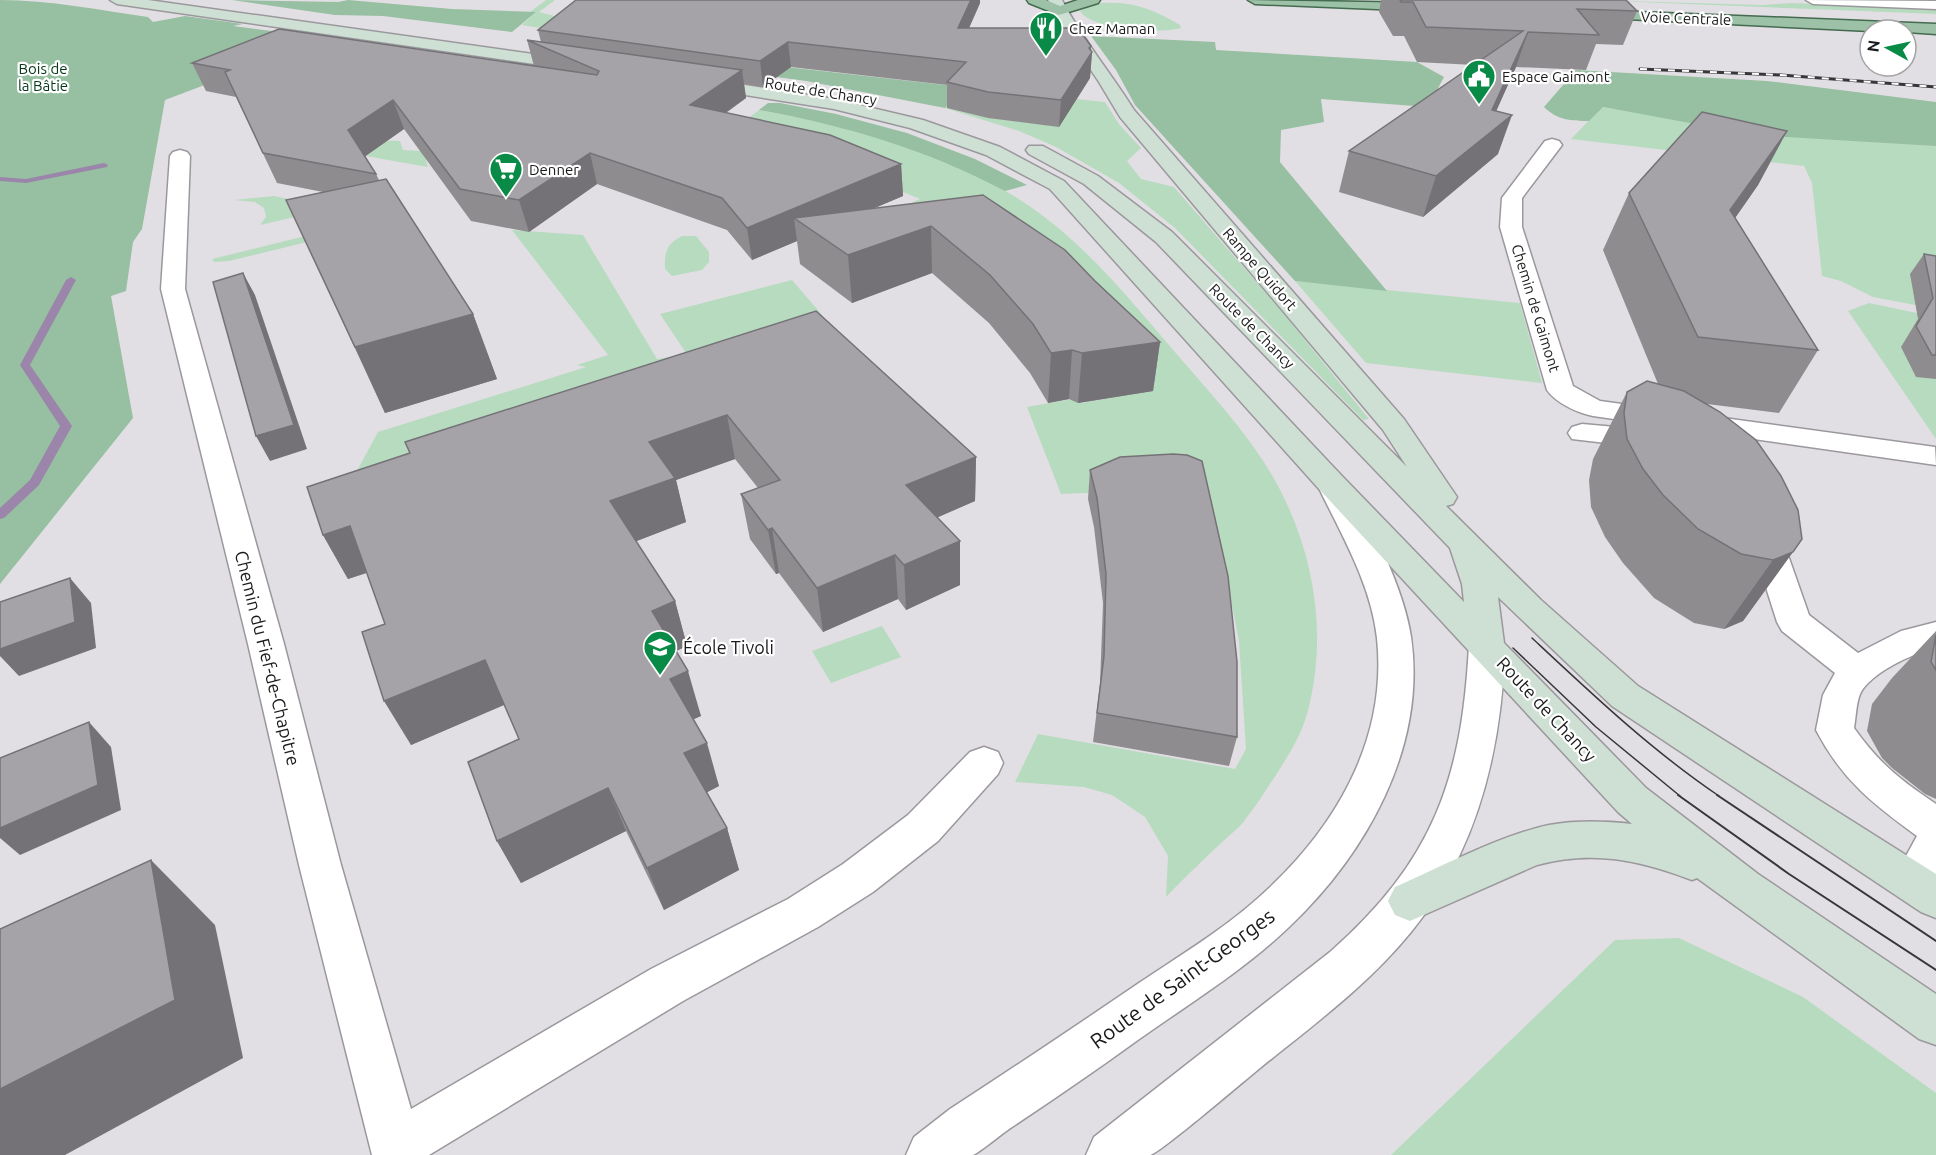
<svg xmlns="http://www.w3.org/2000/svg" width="1936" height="1155" font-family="Ubuntu,sans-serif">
<rect width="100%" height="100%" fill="#e2dfe4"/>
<g fill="#b7dbbf">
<path d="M546,0H555L539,12L584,24L564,32L522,25L535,13L530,12Z"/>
<path d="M1589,0L1762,5L1791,3L1936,9V14Z"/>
<path d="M1100,3C1133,1 1153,9 1180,25L1181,28C1161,34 1091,30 1080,11L1089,6Z"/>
<path d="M963,87L1105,102L1119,124L1141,148L1127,161L1141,179L1174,187L1283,313L1369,419L1363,420L1175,228L1119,183L1056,147L1019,131L945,108Z"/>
<path d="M1602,107L1710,125L1936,146V309L1873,297L1841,281L1822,276L1812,183L1804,166L1571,139Z"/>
<path d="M759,110C844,125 926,147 1002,189C1070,227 1118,285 1168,344C1197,378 1229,412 1255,449C1309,524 1332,624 1307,714C1301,736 1288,756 1276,775C1266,789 1258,804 1247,817C1240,828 1228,836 1219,845C1201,862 1183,879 1166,897L1168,856L1145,817L1112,795L1084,787L1015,782L1038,734L1235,769L1246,749L1239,641L1219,540L1110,492L1061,494L1027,407L1071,399L1081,403L1132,394L858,227L920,199L857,173L723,137Z"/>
<path d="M257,137L400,141L403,150L423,151L428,167Z"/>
<path d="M274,196L334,208L260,225L266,217L264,208L255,202L234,200Z"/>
<path d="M374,219L344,233L229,261L214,262L212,259Z"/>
<path d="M512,230L583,235L657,359L670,357L676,378L352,480L378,432L586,367L577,365L608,355Z"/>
<path d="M682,236H696L709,252V262L702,270L672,276L665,269C664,253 667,243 682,236Z"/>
<path d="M792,280L823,316L686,353L660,314Z"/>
<path d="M1295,281L1520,303L1542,383L1366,363Z"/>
<path d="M1869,303L1936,317V439L1848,311Z"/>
<path d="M882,626L901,657L831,683L812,651Z"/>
<path d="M1679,938L1803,997L1936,1093V1155H1391L1615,940Z"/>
</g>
<g fill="#97bfa1">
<path d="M0,0C50,0 99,10 148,17L153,22L185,16L243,24L233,26L328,38L165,100L142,229L133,242L126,291L111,296L133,418L0,584Z"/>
<path d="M232,0L338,2L348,0L452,9L536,12L512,32L383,16L335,15Z"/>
<path d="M1091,36L1215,42L1216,50L1417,62L1444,77L1428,107L1321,99L1324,122L1281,130L1280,162L1387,291L1295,281L1135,105L1116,70Z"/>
<path d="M667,62L786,67L963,87L945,108L806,81Z"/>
<path d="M1576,70L1767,81L1936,102V146L1755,135L1603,107L1589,121C1571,121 1557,120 1544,107Z"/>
<path d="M768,103H780L836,114L907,133L975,159L1027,185L1005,191C925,149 847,126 759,110Z"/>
</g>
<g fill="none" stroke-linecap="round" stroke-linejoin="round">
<g fill="#9b85ab" fill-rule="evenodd">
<path d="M104,163L108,165L107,167L26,183L0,181V177L26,179Z"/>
<path d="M71,277L76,280L30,365L72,426L39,485L4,518L0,519V508L30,480L60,426L20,365L66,280Z"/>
</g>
<defs>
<g id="pedestrian">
<path d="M1582,424L1649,430L1659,433L1663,439L1659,445L1649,448L1572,439L1568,433L1572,427Z"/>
<path d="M1757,524L1768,528L1789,558L1809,615L1858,653L1901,631L1936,622V648C1913,653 1870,673 1860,694C1856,704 1856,717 1854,728C1879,763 1900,780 1936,804V880L1921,886L1906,880L1900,867L1917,836C1873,804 1842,780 1816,730L1823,695L1835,673L1782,631L1777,622L1757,559L1741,535L1746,528Z"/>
</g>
<g id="minor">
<path d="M1552,139L1559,141L1562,145L1522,198V227L1573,386L1600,401L1935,447L1936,465L1593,416C1578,413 1556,403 1547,390L1500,227L1502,198L1545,141Z"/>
<path d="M180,150L187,152L190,156L185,289L284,644L341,865L411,1109L651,969L788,899L843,864L908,815L970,752L984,747L998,752L1003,763L998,774L938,841L873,892L818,927L683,1001L429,1155H372L299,865L248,644L161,289L170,156L173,152Z"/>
</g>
<g id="tertiary">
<path d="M1806,0L1936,1V9L1813,4Z"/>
<path d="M1333,476L1344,479C1370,520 1404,589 1411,637C1427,747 1366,854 1289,927C1243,971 1187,1005 1135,1042C1095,1071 1054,1099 1012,1127C1004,1132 980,1152 973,1155C963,1155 920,1155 906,1155L914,1137L950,1109C1013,1068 1076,1026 1139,983C1179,956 1221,931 1257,899C1333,832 1388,742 1377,638C1371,584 1341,534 1318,486L1322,479Z"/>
<path d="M1487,632L1499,636L1505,645C1502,748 1478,851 1411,932C1368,985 1312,1026 1260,1068C1245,1080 1159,1154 1150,1155C1130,1155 1107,1155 1086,1155L1094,1137L1330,952C1433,861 1462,780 1469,645L1475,636Z"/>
</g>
<g id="secondary">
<path d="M110,0H148L576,60L584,65L576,70L117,4Z"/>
<path d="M1048,0H1062C1082,39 1111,73 1134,110L1404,419L1457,497L1453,504L1446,506L1541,600L1638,686L1936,874V918L1921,912L1612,706L1498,597L1504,643L1646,788L1758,874L1936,994V1045L1919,1039L1697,878L1692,880C1638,860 1594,850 1537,865L1410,921L1395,915L1388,901L1395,887C1441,867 1501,835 1549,825C1577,820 1605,821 1632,824L1618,812L1319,489L1050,189L986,155L910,128L834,109L701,88L695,87L692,83L695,79L701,78L834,99L923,120L1000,147L1064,181L1341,475L1464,602L1462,584L1450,548L1156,242L1084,184L1029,154L1026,150L1029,146H1043L1098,176L1172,232L1407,467L1383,430L1120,117L1099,82L1057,20Z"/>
</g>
<g id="primary">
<path d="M1027,0H1046L1060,6L1078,0H1100L1098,3L1059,15L1029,3Z"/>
<path d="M1248,0L1424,3L1431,7L1424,11L1255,4Z"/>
<path d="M1590,10L1936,24V34L1906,32V30L1870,31L1585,17L1583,14L1585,11Z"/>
</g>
</defs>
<use href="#pedestrian" stroke="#9b989d" stroke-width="3"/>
<use href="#minor" stroke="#9b989d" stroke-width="3"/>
<use href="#tertiary" stroke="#9b989d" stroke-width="3"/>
<use href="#secondary" stroke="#9b989d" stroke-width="3"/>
<use href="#primary" stroke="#446b4f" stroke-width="3"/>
<use href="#pedestrian" fill="#fff" fill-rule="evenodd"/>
<use href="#minor" fill="#fff" fill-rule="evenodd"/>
<use href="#tertiary" fill="#fff" fill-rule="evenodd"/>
<use href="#secondary" fill="#cee0d3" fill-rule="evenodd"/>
<use href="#primary" fill="#9cc1a6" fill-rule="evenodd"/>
<g stroke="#373638" stroke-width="1.5">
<path d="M1532,638C1592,694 1651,750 1719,796"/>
<path d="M1513,648L1596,727L1680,796"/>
</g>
<g stroke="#373638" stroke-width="2">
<path d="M1678,795L1789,874L1936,970"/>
<path d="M1717,795L1936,941"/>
</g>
<defs>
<path id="rail" d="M1640,69L1781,75L1936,87"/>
</defs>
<use href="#rail" stroke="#373638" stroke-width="3"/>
<use href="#rail" stroke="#fff" stroke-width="2" stroke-dasharray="7" stroke-linecap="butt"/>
</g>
<g fill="#8f8c90">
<path d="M1381,0H1626L1637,11L1623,45L1596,44L1586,70L1516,67L1496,111L1498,154L1423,217L1339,192L1349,151L1474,65L1417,62L1404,36H1393L1379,12Z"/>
<path d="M980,3L969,28L1091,46L1090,50L1092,52L1090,78L1059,127L988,118L947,108V85L791,67L763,87L744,84L746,98L726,113L901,164L903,196L874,208L1095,281L1160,342L1153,391L1078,403L1069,399L1048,403L1030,373L989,323L932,273L852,303L800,264L797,241L752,260L727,230L597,184L529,232L471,221L404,129L365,156L376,174L379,180L473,314L497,379L385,413L286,200L323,192L277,183L236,97L206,91L192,63L534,66L527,40L541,42L538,30Z"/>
<path d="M1787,131L1758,185L1735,218L1818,350L1779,413L1707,404L1802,539L1743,621L1724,629L1694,623L1654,598L1623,563L1605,537L1591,507L1589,480L1593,459L1627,392L1658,384L1603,250L1629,193Z"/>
<path d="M1924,254L1936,256V379L1916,377L1901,347L1918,319L1910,274Z"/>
<path d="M816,311L976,457L975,501L937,517L960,585L906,610L898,599L823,632L779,573L776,574L750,539L741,494L758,488L735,459L676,480L686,522L636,541L675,601L687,646L676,651L701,716L693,719L719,786L707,792L727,828L739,870L664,910L626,831L521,883L497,841L519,739L504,705L411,745L385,624L367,573L348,579L323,535L410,453Z"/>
<path d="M1090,470L1237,737L1229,766L1093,742L1100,684L1103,603L1094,527L1088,499Z"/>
<path d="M1936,631V799L1925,794L1892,768L1882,758L1867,731L1872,704L1892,678Z"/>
</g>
<g fill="#747276">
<path d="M971,0H980V3L958,53V28Z"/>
<path d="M1528,32L1516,67L1485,136L1512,115L1498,154L1423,217L1436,176L1492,110Z"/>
<path d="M788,42L791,67L763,87L760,61Z"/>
<path d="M1091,46L1090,56L1092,52L1090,78L1059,127L1061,100Z"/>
<path d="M742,70L746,98L695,134L690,105Z"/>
<path d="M393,100L404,129L360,160L348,130Z"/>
<path d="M1787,131L1758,185L1701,267L1730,210Z"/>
<path d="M590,153L597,184L529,232L519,200Z"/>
<path d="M901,164L903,196L816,233L794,218L797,241L752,260L747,228Z"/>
<path d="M931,226L932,273L852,303L848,255Z"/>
<path d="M243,273L255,295L307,449L270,461L256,436Z"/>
<path d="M473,314L497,379L385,413L355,347Z"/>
<path d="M1160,342L1153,391L1078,403L1082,353Z"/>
<path d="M1072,350L1069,399L1048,403L1051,353Z"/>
<path d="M727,415L735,459L676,480L686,522L624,546L610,501L649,442Z"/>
<path d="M976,457L975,501L909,530L906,485Z"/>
<path d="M350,526L374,570L348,579L323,535Z"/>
<path d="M772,528L779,573L776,574L768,530Z"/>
<path d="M960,541V585L906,610L904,565Z"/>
<path d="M1793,552L1743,621L1724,629L1773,560Z"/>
<path d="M895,555L898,599L823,632L817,588Z"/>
<path d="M70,578L91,603L96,648L19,676L0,656V649Z"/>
<path d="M675,601L687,646L665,656L652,611Z"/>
<path d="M485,660L506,704L411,745L384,701Z"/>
<path d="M688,671L701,716L683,724L670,679Z"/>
<path d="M89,722L111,747L121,810L20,855L0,838V828Z"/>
<path d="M707,743L719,786L698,797L684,753Z"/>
<path d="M608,788L626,831L521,883L497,841Z"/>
<path d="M727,828L739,870L664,910L647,868Z"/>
<path d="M151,860L215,925L243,1058L65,1155H0V1089Z"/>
</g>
<g fill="#a6a3a8" stroke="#747276" stroke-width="1.5">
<path d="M576,0H971L958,28H1078L1091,46L1089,48L1092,52L1061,100L988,92L947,82L966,62L788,42L760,61L538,30Z"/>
<path d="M1400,0H1626L1637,11L1577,9L1599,35L1528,32L1492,110L1512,115L1436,176L1349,151L1523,31L1426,27L1413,2H1401Z"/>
<path d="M279,29L597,75L599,71L527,40L742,70L690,105L830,135L901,164L747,228L722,198L590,153L519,200L460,189L393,100L348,130L376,174L263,153L225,72L230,70L192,63Z"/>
<path d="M1702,112L1787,131L1730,210L1818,350L1698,337L1629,193Z"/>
<path d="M386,179L473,314L355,347L286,200Z"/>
<path d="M983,195L1065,250L1095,281L1160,342L1082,353L1072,350L1051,353L1033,324L990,275L931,226L848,255L794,218Z"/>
<path d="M1924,254L1936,256V355H1932L1916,326L1933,298Z"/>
<path d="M243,273L294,425L256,436L213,282Z"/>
<path d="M816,311L976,457L906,485L960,541L904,565L895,555L817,588L772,528L768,530L741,494L780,480L727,415L649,442L675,478L610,501L675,601L652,611L688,671L670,679L707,743L684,753L727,828L647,868L608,788L497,841L468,762L519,739L485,660L384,701L362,632L385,624L350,526L323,535L307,487L410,453L405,442Z"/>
<path d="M1647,381L1684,391L1720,412L1756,440L1781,476L1798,510L1802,539L1793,552L1773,560L1741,554L1698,529L1663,495L1643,469L1627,439L1624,413L1627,392Z"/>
<path d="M1173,454L1187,455L1202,461L1228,576L1237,662V737L1097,713L1104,656L1106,574L1097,498L1090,470L1120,457Z"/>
<path d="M70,578L75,622L0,649V602Z"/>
<path d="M1936,635V670L1931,662Z"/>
<path d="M89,722L98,785L0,828V758Z"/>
<path d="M151,860L175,1000L0,1089V929Z"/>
</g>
<defs>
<symbol id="restaurant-pin" viewBox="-11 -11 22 30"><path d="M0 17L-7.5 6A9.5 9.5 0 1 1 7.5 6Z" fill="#098a46" stroke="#fff"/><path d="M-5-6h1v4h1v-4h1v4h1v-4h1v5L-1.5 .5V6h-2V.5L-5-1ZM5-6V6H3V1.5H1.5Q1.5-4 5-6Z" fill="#fff"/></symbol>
<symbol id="civic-pin" viewBox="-11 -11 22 30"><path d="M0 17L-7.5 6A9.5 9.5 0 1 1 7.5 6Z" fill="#098a46" stroke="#fff"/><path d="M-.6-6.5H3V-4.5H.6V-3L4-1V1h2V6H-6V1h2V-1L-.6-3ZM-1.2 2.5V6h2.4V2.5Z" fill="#fff"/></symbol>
<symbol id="supermarket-pin" viewBox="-11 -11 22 30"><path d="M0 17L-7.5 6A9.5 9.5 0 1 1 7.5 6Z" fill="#098a46" stroke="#fff"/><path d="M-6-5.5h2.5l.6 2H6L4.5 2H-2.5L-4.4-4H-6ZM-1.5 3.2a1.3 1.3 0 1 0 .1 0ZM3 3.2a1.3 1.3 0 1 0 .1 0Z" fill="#fff"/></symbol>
<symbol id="school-pin" viewBox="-11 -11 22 30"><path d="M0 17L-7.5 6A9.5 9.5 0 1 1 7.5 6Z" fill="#098a46" stroke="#fff"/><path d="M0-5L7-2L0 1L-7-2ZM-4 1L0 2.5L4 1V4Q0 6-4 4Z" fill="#fff"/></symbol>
</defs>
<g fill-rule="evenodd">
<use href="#restaurant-pin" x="1027" y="9" width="38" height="52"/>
<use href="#civic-pin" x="1460" y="57" width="38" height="52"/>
<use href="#supermarket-pin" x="487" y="150" width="38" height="52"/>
<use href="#school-pin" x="641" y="628" width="38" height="52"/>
</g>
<g text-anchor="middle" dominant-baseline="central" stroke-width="4.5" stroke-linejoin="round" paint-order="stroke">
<g font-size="15" fill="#1a191b" stroke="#fff">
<text transform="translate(1686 18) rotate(2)">Voie Centrale</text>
<text transform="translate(821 91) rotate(9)">Route de Chancy</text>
<text transform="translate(1260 269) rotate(49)">Rampe Quidort</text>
<text transform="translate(1536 308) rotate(73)">Chemin de Gaimont</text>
<text transform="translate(1252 326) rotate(45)">Route de Chancy</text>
</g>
<g font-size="15" fill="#1a191b" stroke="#fff" text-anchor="start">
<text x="1069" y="28">Chez Maman</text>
<text x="1502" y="76">Espace Gaimont</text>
<text x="529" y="169">Denner</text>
</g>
<g font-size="15" fill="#05371a" stroke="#fff">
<text x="43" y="68">Bois de<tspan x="43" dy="17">la Bâtie</tspan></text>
</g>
<g font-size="18" fill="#1a191b" stroke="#fff" text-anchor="start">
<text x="683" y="647">École Tivoli</text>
</g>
<g font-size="18" fill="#1a191b" stroke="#fff">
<text transform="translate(268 658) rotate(76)">Chemin du Fief-de-Chapitre</text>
<text transform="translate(1547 709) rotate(47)">Route de Chancy</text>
</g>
<g font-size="21" fill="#1a191b" stroke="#fff">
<text transform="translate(1182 978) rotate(-36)">Route de Saint-Georges</text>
</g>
</g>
<g transform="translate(1888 48) rotate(278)"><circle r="28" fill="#ffffff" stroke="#a3a3a4" stroke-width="1.5"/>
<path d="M0-4.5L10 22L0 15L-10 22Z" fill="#098a46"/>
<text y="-9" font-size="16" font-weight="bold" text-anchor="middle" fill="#1a191b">N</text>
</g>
</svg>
